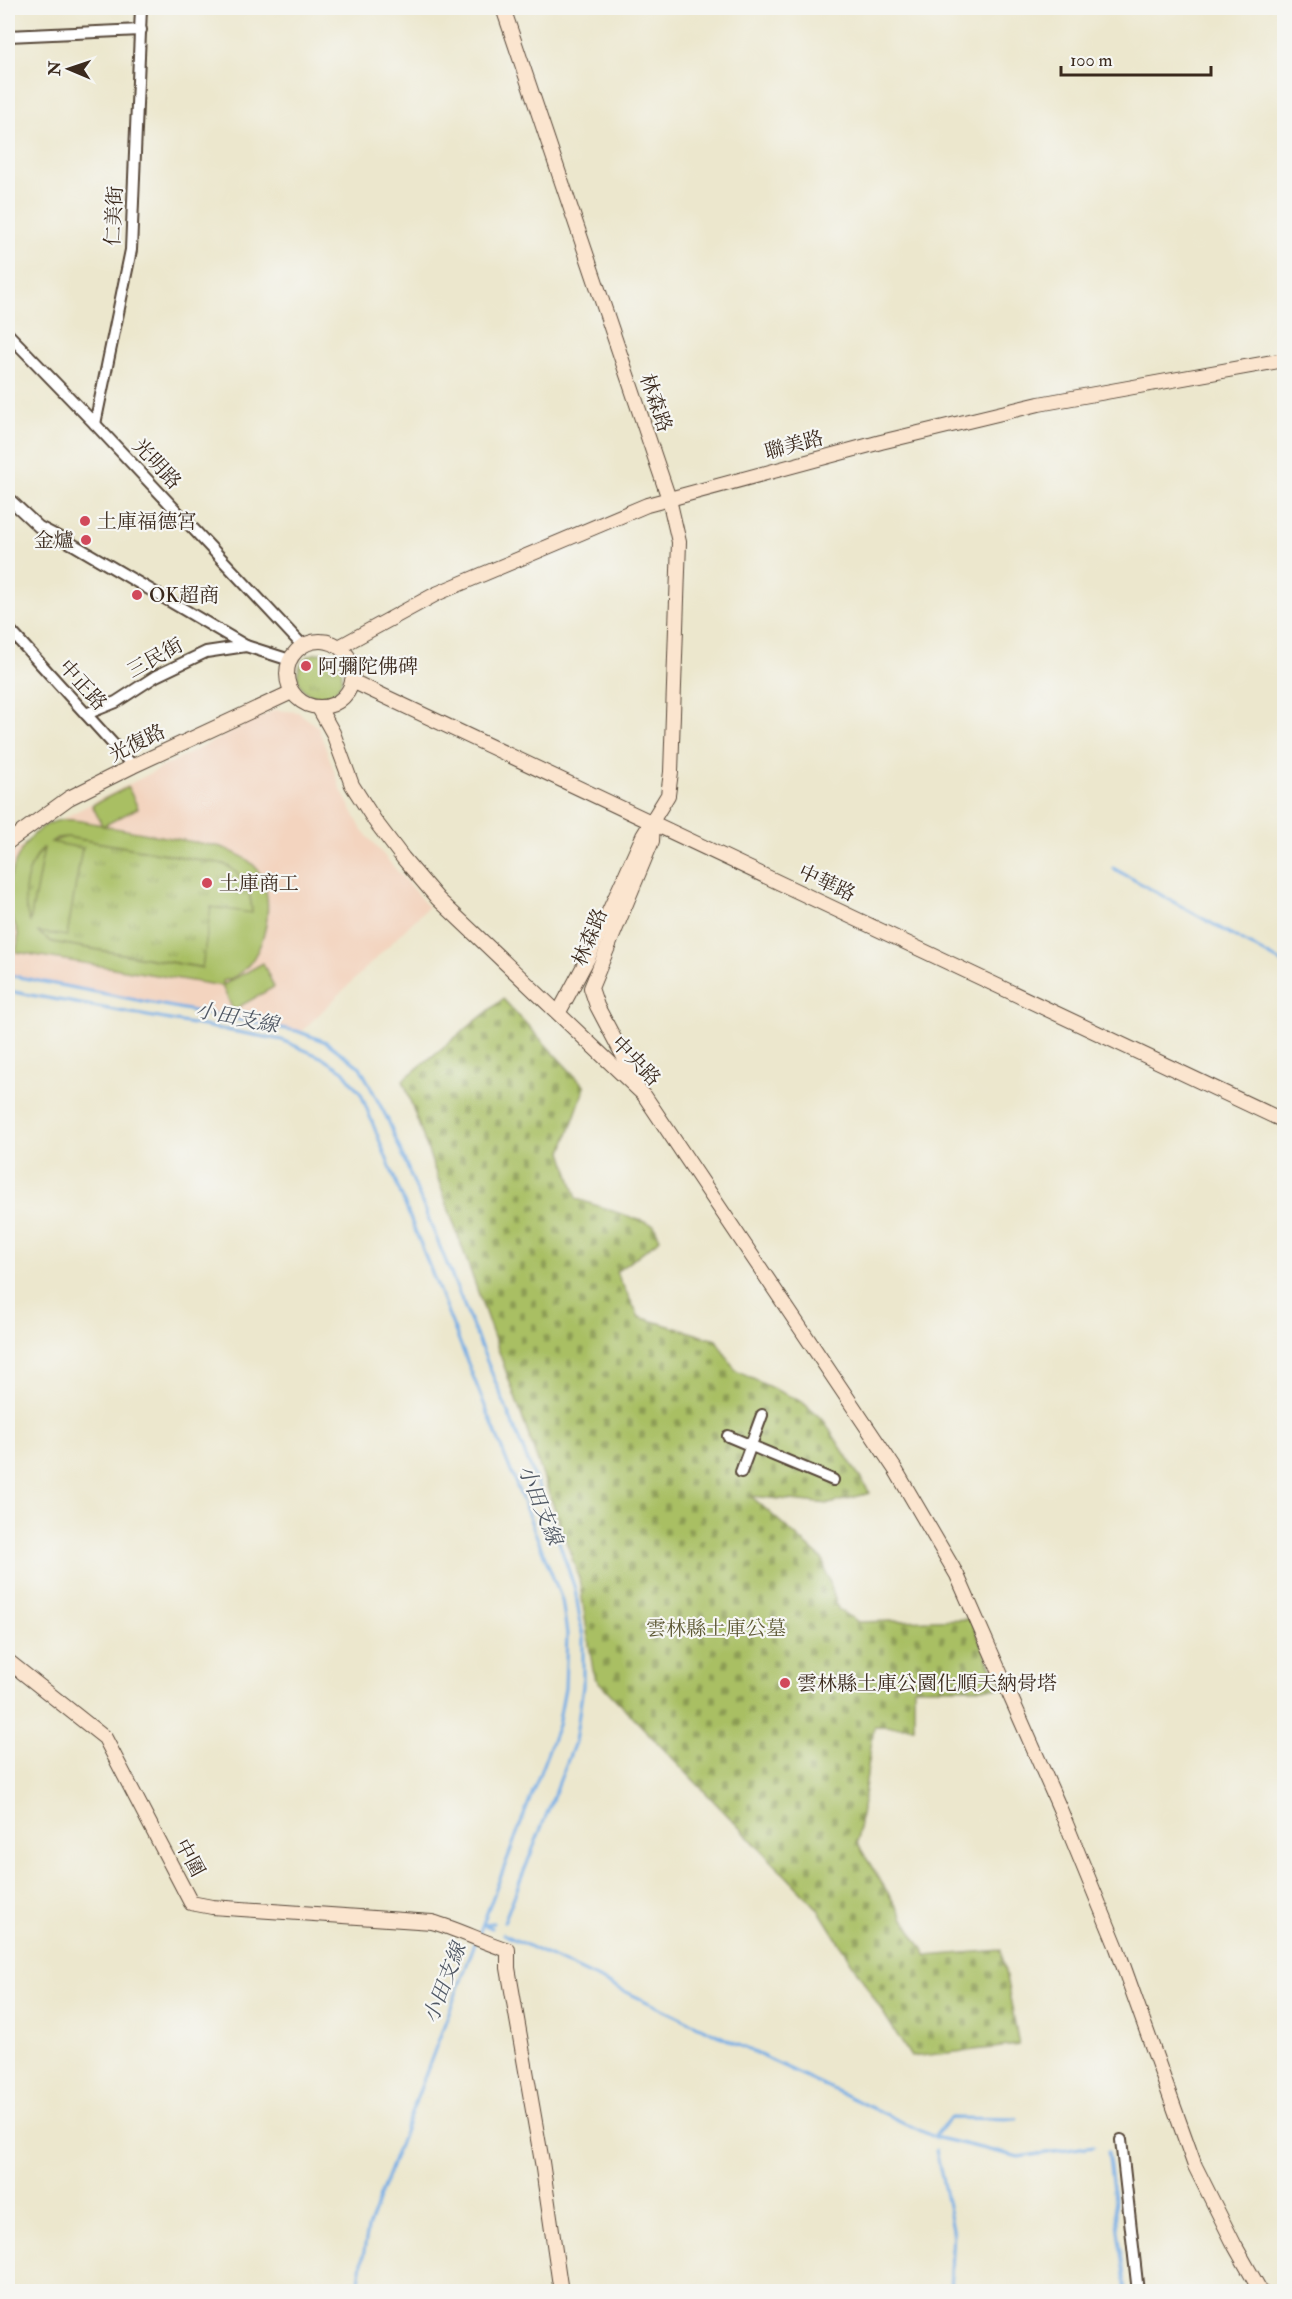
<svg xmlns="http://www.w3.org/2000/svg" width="1292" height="2299" font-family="'IM FELL Double Pica','Noto Serif TC',serif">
<defs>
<pattern id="grass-tufts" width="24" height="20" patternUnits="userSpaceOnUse" patternTransform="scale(1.5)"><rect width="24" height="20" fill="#a9bf64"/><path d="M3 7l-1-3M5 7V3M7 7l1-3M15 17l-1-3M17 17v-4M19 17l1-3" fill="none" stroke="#8b9b52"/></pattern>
<pattern id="cemetery-stones" width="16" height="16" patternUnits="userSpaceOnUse" patternTransform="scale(1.5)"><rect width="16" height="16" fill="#a9bf64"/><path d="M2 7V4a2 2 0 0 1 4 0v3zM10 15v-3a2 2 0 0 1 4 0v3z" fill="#8b9b52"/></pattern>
</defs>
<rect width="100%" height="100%" fill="#f6f6f2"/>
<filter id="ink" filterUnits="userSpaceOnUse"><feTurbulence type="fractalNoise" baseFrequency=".0167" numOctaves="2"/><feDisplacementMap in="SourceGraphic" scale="12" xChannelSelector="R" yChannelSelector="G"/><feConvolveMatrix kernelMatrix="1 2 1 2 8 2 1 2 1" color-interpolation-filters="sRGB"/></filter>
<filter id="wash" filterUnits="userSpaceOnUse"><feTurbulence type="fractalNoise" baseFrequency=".008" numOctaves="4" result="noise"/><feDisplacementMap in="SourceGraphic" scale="24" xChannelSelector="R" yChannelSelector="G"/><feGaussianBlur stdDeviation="1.35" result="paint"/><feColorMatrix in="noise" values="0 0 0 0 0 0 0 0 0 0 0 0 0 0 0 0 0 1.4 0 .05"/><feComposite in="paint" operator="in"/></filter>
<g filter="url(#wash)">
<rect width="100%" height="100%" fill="#ece7cd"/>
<path fill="#f3d4bf" d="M274,710L298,712L318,727L341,790L362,830L428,907L302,1031L8,974V858L42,829Z"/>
<g fill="url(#grass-tufts)" stroke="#727441" stroke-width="1.5">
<circle cx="320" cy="675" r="22"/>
<path d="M67,837L224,864C246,875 251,891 252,914L205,968L52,942C45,938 38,934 33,928C12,899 30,842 67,837Z"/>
</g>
<path fill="url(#cemetery-stones)" stroke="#727441" stroke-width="1.5" d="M503,999L585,1087L562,1152L577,1199L654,1225L660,1239L616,1272L639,1317L716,1340L736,1371L802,1402L824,1421L870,1493L829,1504L751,1496L822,1559L838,1609L858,1622L970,1619L1001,1688H914V1727L874,1726L857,1843L927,1956L1001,1950L1019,2045L911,2057L818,1909L594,1677L579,1578L403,1080Z"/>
<path fill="#a9bf64" stroke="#727441" stroke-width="1.5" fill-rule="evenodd" d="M128,787L138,808L103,826L222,847C234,853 249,858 257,869C280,900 264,973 223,981V985L263,963L274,987L233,1010L222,986L16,952C17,947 19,939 18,934C16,923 8,915 8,903C6,871 26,826 61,820C75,818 89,823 102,825L92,805ZM67,837L224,864C246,875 251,891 252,913L211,907L202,968L52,942L37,932L67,936L82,848L51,842L57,838ZM43,848H44L30,922C20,897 25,868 43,848Z"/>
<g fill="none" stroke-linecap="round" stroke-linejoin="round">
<g stroke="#76ade5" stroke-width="3">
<path d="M1113,868L1284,964"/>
<path d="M8,975L297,1031L326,1042L360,1067L388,1120L550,1515L575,1589L583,1638V1686L575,1742L504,1922"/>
<path d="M8,991L282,1040L321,1057L343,1071L361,1094L562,1600L567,1634L565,1688L558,1725L479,1934"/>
<path d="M483,1924L493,1923"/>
<path d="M484,1925L491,1928"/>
<path d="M503,1934L934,2137L1019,2157L1094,2146"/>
<path d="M935,2136L950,2118L1017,2119"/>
<path d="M936,2150L953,2229L950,2292"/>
<path d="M1108,2151L1126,2292"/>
<path d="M357,2292L368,2228L475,1943"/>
</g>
</g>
</g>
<g filter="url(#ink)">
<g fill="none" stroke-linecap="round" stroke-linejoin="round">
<defs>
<g id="street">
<path d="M8,36L141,30"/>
<path d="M8,334L95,424L303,646"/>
<path d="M95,424L131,250L141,8"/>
<path d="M8,498L39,527L74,545L246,646L290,660"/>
<path d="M8,628L133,766"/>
<path d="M86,714L116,702L156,676L206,652L246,646"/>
<path d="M728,1436L833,1480"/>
<path d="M741,1472L762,1415"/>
<path d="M1121,2140L1138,2292"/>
</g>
<g id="secondary">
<path d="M503,8L669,499L679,542L671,772L668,795L643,836L588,958L559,1012"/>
<circle cx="320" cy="674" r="33"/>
<path d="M339,647L436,594L647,505L881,442L1039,404L1284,360"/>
<path d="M352,681L1284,1121"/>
<path d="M319,708L333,733L352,785L375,821L403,858L438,899L644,1095L895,1469L957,1575L1060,1809L1117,1948L1195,2166L1235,2246L1261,2292"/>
<path d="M8,842L69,798L133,766L292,692"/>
<path d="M637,1082L597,1006L591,988L652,841L653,823"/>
<path d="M8,1661L105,1738L191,1903L212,1907L432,1922C458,1929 482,1942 508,1950V1968L542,2162L561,2292"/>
</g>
</defs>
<use href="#street" stroke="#564638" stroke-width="14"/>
<use href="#secondary" stroke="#564638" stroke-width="16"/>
<use href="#street" stroke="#fff" stroke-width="10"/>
<use href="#secondary" stroke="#fbe5cf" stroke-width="14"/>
</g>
</g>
<g fill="#d1495b" stroke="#f6f6f2" stroke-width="2">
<circle cx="85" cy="521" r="6"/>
<circle cx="86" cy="540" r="6"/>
<circle cx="137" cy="595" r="6"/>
<circle cx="306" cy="666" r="6"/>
<circle cx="207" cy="883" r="6"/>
<circle cx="785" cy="1683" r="6"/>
</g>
<g text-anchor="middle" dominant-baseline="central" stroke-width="4.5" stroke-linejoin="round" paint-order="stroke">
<g font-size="20" fill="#3b2a1e" stroke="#f6f6f2">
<text transform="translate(114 216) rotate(-87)">仁美街</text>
<text transform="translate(656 403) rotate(71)">林森路</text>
<text transform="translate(794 445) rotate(-15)">聯美路</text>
<text transform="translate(157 464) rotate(47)">光明路</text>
<text transform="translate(155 658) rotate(-29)">三民街</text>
<text transform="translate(83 685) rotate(48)">中正路</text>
<text transform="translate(137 743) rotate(-26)">光復路</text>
<text transform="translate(827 883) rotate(25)">中華路</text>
<text transform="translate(590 937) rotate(-68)">林森路</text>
<text transform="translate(636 1061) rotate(46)">中央路</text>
<text transform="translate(190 1858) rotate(62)">中圍</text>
</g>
<g font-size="20" fill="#3b2a1e" stroke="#f6f6f2" text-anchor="start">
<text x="97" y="521">土庫福德宮</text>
<text x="74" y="540" text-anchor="end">金爐</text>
<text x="149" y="595">OK超商</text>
<text x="318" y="666">阿彌陀佛碑</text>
<text x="219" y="883">土庫商工</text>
<text x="797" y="1683">雲林縣土庫公園化順天納骨塔</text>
</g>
<g font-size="20" fill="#5c5733" stroke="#f6f6f2">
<text x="716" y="1628">雲林縣土庫公墓</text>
</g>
<g font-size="21" font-style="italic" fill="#505864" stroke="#f6f6f2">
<text transform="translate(237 1018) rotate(11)">小田支線</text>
<text transform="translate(540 1505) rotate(68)">小田支線</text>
<text transform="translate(445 1983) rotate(-69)">小田支線</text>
</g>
</g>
<rect width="1292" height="2299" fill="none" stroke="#f6f6f2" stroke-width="30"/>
<g transform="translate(69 69) rotate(272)" stroke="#f6f6f2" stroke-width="4.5" paint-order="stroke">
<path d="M0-4.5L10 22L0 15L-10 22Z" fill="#3b2a1e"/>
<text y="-9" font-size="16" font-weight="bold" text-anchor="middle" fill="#3b2a1e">N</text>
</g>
<path d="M1061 66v9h150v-9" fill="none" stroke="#3b2a1e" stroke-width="3"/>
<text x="1070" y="66" font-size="18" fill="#3b2a1e" stroke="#f6f6f2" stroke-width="4.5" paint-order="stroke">100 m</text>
</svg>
